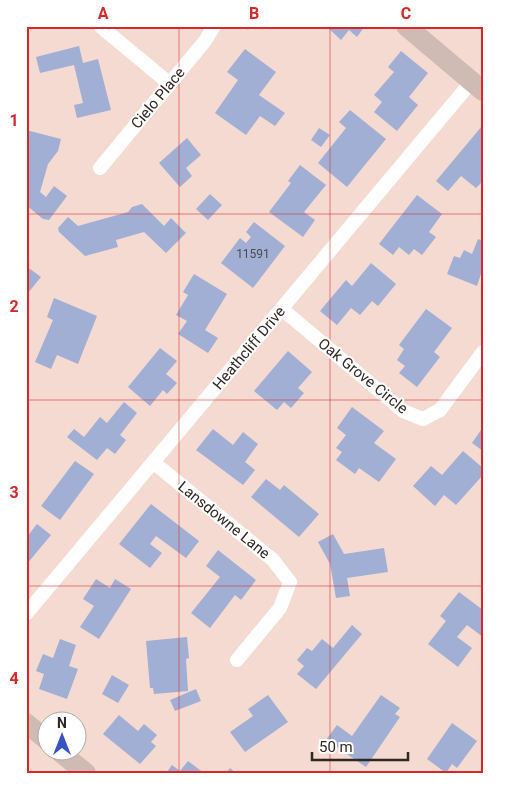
<svg xmlns="http://www.w3.org/2000/svg" width="509" height="799" font-family="Roboto,sans-serif">
<rect width="100%" height="100%" fill="#f5dad1"/>
<g fill="#a1afd5">
<path d="M326,26H365L357,37L349,30L341,40Z"/>
<path d="M79,46L83,63L98,59L111,110L77,118L74,105L83,103L74,65L40,73L36,57Z"/>
<path d="M245,49L276,72L259,95L285,113L275,126L260,116L246,135L215,113L238,80L227,72Z"/>
<path d="M401,51L428,73L409,97L418,105L397,131L374,112L382,102L374,95L394,72L388,67Z"/>
<path d="M350,110L386,139L347,187L318,163L346,128L339,122Z"/>
<path d="M482,126L483,181L476,188L461,176L448,191L436,181Z"/>
<path d="M319,128L330,135L321,147L311,140Z"/>
<path d="M26,130L61,139L58,151L48,164L40,192L46,197L54,186L67,196L49,220L43,219L26,205Z"/>
<path d="M187,138L201,155L186,168L192,176L180,187L159,163Z"/>
<path d="M300,165L326,185L304,212L315,220L303,237L269,212L291,183L288,181Z"/>
<path d="M210,194L222,205L208,220L196,209Z"/>
<path d="M417,195L442,214L429,232L436,237L422,255L414,249L409,255L399,247L393,255L379,244Z"/>
<path d="M142,204L164,226L171,218L186,233L166,253L144,232L116,240L118,247L85,256L59,232L58,228L68,217L78,226L128,212L132,207Z"/>
<path d="M254,222L285,246L253,288L221,263L240,238L246,243L251,237L246,232Z"/>
<path d="M478,239L483,241V274H481L477,286L447,274L454,256L460,258L464,250L472,254Z"/>
<path d="M371,263L396,284L378,306L372,301L360,315L351,308L337,325L320,311L346,280L352,286Z"/>
<path d="M26,266L41,277L28,293L26,291Z"/>
<path d="M194,274L227,294L205,330L218,338L208,353L178,334L187,321L176,315L188,295L183,292Z"/>
<path d="M54,298L97,316L78,364L57,355L51,369L35,362L53,320L47,317Z"/>
<path d="M426,309L452,328L434,352L440,357L417,387L399,373L405,366L397,360L404,349L399,345Z"/>
<path d="M160,348L177,361L166,374L177,383L167,394L163,390L150,406L128,387Z"/>
<path d="M288,351L312,372L298,388L304,393L291,408L284,402L277,410L254,391Z"/>
<path d="M124,402L137,413L120,435L126,440L115,454L107,448L97,460L67,437L74,429L84,437L100,417L107,423Z"/>
<path d="M352,407L384,431L374,443L396,459L379,482L359,468L355,474L336,460L342,452L336,448L346,435L337,428Z"/>
<path d="M483,427V451L472,443Z"/>
<path d="M213,429L233,445L243,432L258,444L245,462L255,470L243,485L196,450Z"/>
<path d="M463,451L483,468V475L456,505L444,495L435,506L413,486L431,466L442,475Z"/>
<path d="M75,461L94,474L60,520L41,506Z"/>
<path d="M266,479L280,490L284,485L319,514L299,537L251,497Z"/>
<path d="M151,504L199,541L186,558L156,536L150,544L162,553L150,568L119,544Z"/>
<path d="M37,524L51,535L26,565V538Z"/>
<path d="M333,534L344,554L384,548L388,572L347,578L350,596L336,598L330,564L318,542Z"/>
<path d="M218,550L256,580L241,600L235,595L210,628L191,613L220,577L206,566Z"/>
<path d="M96,579L110,588L115,579L131,589L99,639L80,627L94,606L83,599Z"/>
<path d="M459,592L483,610V637L467,625L457,637L472,648L458,667L428,644L446,621L440,616Z"/>
<path d="M352,625L362,634L316,689L297,674L304,666L297,660L307,648L312,651L322,639L333,648Z"/>
<path d="M187,637L189,658L186,659L188,691L154,694L153,688H150L146,641Z"/>
<path d="M60,639L76,645L69,666L78,669L67,699L39,689L44,674L36,671L43,654L53,658Z"/>
<path d="M112,675L129,685L118,703L102,694Z"/>
<path d="M196,689L201,701L175,711L170,700Z"/>
<path d="M268,695L288,722L245,752L230,732L253,716L248,709Z"/>
<path d="M381,695L400,708L395,714L400,717L366,767L326,740L337,725L352,736Z"/>
<path d="M119,715L138,731L144,724L157,735L151,742L156,746L140,764L103,734Z"/>
<path d="M452,723L477,741L457,768L452,764L446,773L427,759Z"/>
<path d="M188,761L204,773H166L172,765L180,771Z"/>
<path d="M230,768L236,773H226Z"/>
</g>
<g fill="none" stroke-linecap="round" stroke-linejoin="round">
<g stroke="#fff" stroke-width="14">
<path d="M100,26L170,84"/>
<path d="M100,168L205,41L214,26"/>
<path d="M282,309L403,411L423,419L440,410L483,352"/>
<path d="M153,462L273,560L290,582L280,608L237,660"/>
<path d="M26,614L472,81"/>
</g>
<g stroke="#cfbbb3" stroke-width="20">
<path d="M406,26L483,91"/>
<path d="M26,723L48,741"/>
<path d="M60,752L86,773"/>
</g>
</g>
<path fill="none" stroke="#d62828" stroke-width="1" stroke-opacity="0.55" d="M179,26V773M330,26V773M26,214H483M26,400H483M26,586H483"/>
<g text-anchor="middle" dominant-baseline="central" stroke-width="4" stroke-linejoin="round" paint-order="stroke">
<g font-size="12" fill="#4c4950">
<text x="253" y="254">11591</text>
</g>
<g font-size="15" fill="#302723" stroke="#fff">
<text transform="translate(158 98) rotate(-50)">Cielo Place</text>
<text transform="translate(249 348) rotate(-50)">Heathcliff Drive</text>
<text transform="translate(363 376) rotate(39)">Oak Grove Circle</text>
<text transform="translate(224 520) rotate(39)">Lansdowne Lane</text>
</g>
</g>
<rect width="509" height="799" fill="none" stroke="#ffffff" stroke-width="55"/>
<g transform="translate(62 736)"><circle r="24" fill="#ffffff" stroke="#aca9a7"/>
<path d="M0-4L9 19L0 12L-9 19Z" fill="#3852c4"/>
<text y="-8" font-size="14" font-weight="bold" text-anchor="middle" fill="#302723">N</text>
</g>
<path d="M312 752v8h96v-8" fill="none" stroke="#302723" stroke-width="2.5"/>
<text x="319" y="752" font-size="15" fill="#302723" stroke="#ffffff" stroke-width="4" paint-order="stroke">50 m</text>
<rect x="28" y="28" width="454" height="744" fill="none" stroke="#d62828" stroke-width="2"/>
<g font-size="16" text-anchor="middle" font-weight="bold" fill="#d62828">
<text x="103" y="19">A</text>
<text x="254" y="19">B</text>
<text x="406" y="19">C</text>
<text x="14" y="126">1</text>
<text x="14" y="312">2</text>
<text x="14" y="498">3</text>
<text x="14" y="684">4</text>
</g>
</svg>
